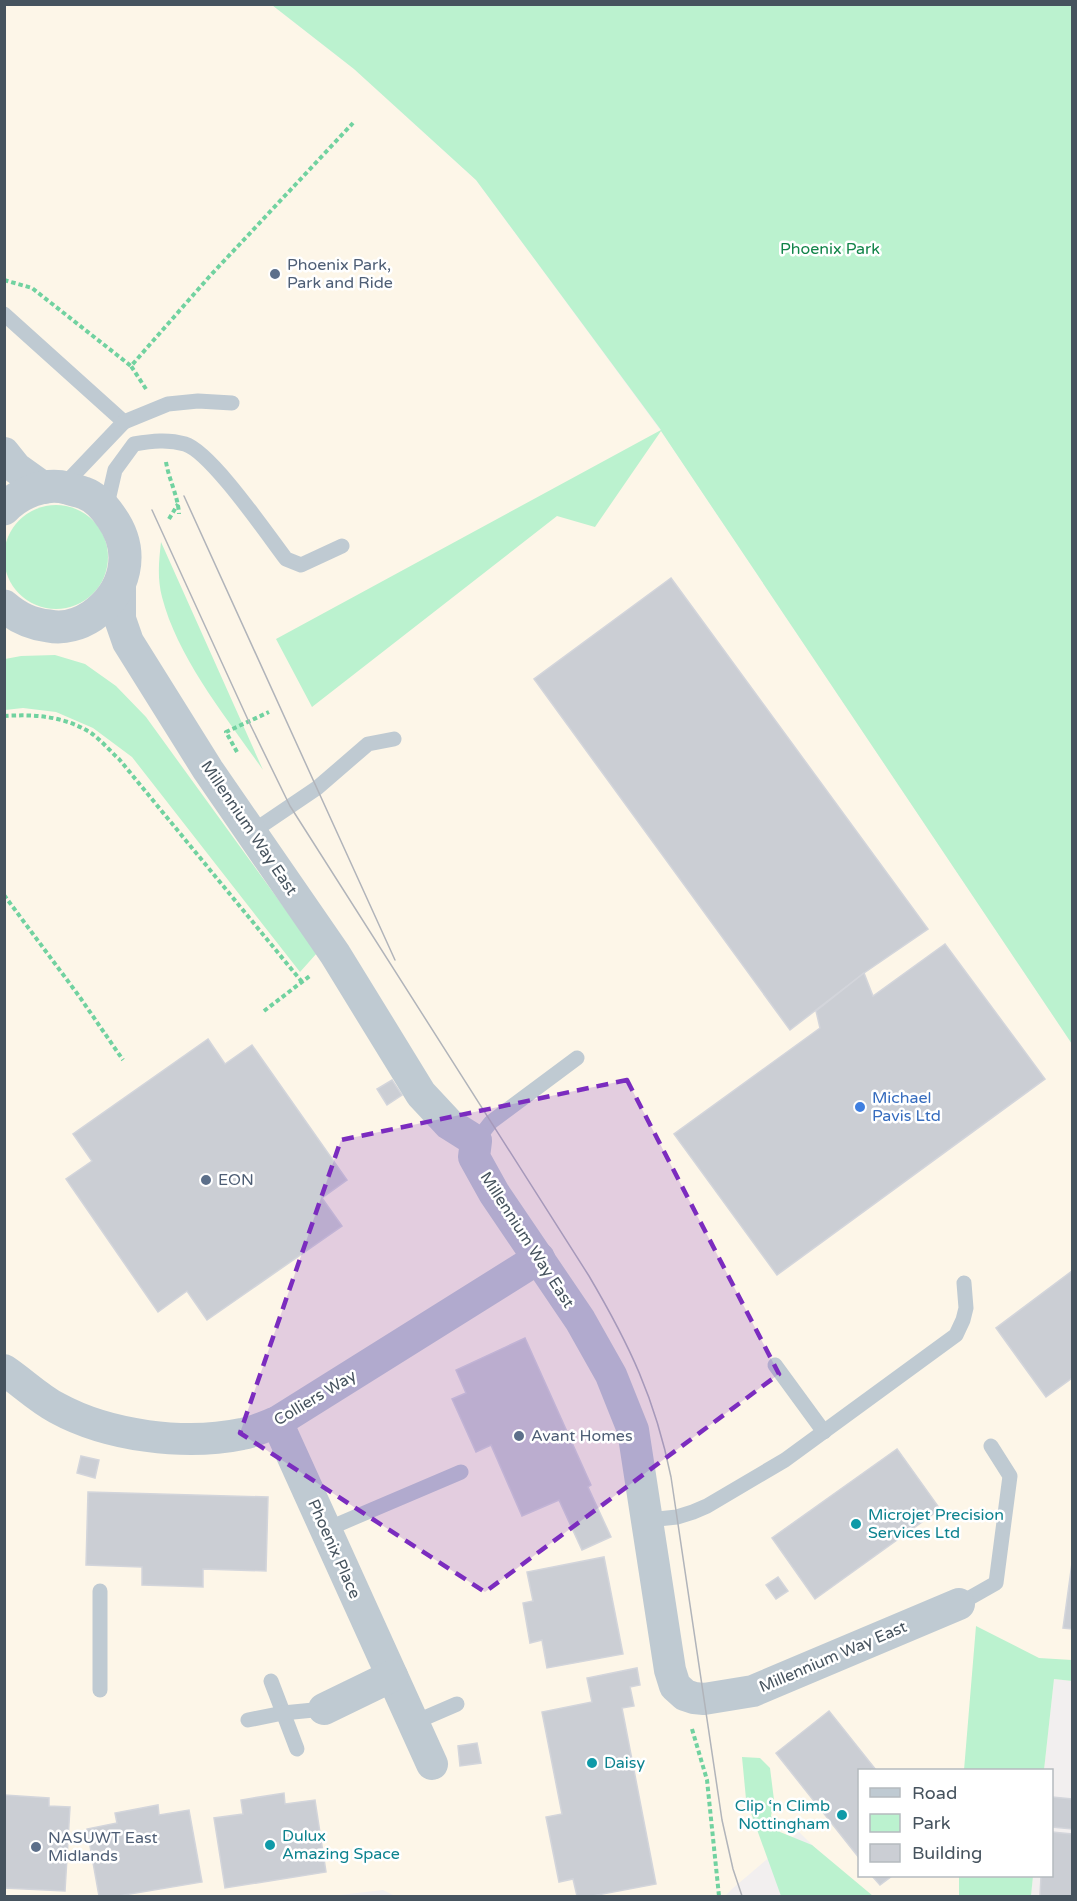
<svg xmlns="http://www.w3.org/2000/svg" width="1077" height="1901" font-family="'Varela Round',sans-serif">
<rect width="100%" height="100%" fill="#f2efef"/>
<path fill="#fdf6e8" d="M5,5H272L354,69L476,180L661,431L1072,1044V1681L1054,1679L1044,1770H860V1876H1033L1031,1896H864L799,1832L732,1889L725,1896H395L383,1890L331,1896H5Z"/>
<g fill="#bbf2cf">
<path d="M272,5H1072V1044L661,431L595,527L557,516L312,707L276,639L661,430L476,180L354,69Z"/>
<circle cx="56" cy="557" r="52"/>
<path d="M161,542L263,770C227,718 178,659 162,597C157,578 159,560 161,542Z"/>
<path d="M55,655L85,664L116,686L146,717L317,953L300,972L132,757L93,728L56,712L23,708L5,710V659L21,656Z"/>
<path d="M976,1626L1039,1658L1072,1660V1681L1054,1679L1044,1770H964Z"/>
<path d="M742,1757L760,1758L770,1768L774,1800L771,1816L780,1832L812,1845L873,1896H781L746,1799Z"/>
<path d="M959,1876H1033L1031,1896H959Z"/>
</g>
<g fill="#cbced4" stroke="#d3d5db" stroke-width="1.5">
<path d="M671,578L928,929L864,973L790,1030L534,679Z"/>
<path d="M945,944L1045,1079L777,1275L674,1134L820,1028L816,1011L864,973L873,996Z"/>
<path d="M208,1039L225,1064L252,1045L347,1180L322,1198L342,1226L207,1320L187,1291L158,1312L66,1179L92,1161L73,1134Z"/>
<path d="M392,1080L402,1095L387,1105L377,1089Z"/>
<path d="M1072,1271V1378L1046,1397L996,1328Z"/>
<path d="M525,1338L591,1485L588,1487L611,1537L582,1550L559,1500L522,1516L491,1445L476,1452L452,1399L466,1393L456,1370Z"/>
<path d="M897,1449L940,1509L815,1599L772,1538Z"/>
<path d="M81,1456L99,1460L95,1478L77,1473Z"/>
<path d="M88,1492L268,1497L266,1571L203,1569V1587L175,1586L142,1585V1567L86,1565Z"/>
<path d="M604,1557L623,1654L547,1668L542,1640L530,1643L523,1603L533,1601L527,1572Z"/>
<path d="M1072,1563V1629L1063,1628Z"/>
<path d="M778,1577L788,1591L776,1599L766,1585Z"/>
<path d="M637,1668L640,1685L630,1687L634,1706L622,1708L656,1884L592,1896H577L573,1879L559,1882L546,1817L562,1814L542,1712L592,1702L587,1678Z"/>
<path d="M829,1711L876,1770H860V1859L776,1753Z"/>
<path d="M477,1743L481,1763L460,1766L458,1746Z"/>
<path d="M284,1793L285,1804L315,1800L326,1872L225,1888L214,1818L243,1814L241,1800Z"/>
<path d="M4,1795L49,1798V1806L70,1807L65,1891L4,1888Z"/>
<path d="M1052,1797L1072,1799V1829L1052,1827Z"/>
<path d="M158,1805L159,1815L189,1810L202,1882L118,1896H99L87,1829L117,1823L115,1813Z"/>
<path d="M1052,1832L1072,1834V1896H1040L1041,1876H1052Z"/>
<path d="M872,1876H892L880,1885Z"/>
</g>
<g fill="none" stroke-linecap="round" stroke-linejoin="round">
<g stroke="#71d2a0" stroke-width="4" stroke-dasharray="4.5 3" stroke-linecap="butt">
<path d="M4,280L32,288L131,366"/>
<path d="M146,389L131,366L209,277L353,123"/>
<path d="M166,462C169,480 178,496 179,514"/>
<path d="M169,519L178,504"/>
<path d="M4,716C35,714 64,716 91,733C101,740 110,751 119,759L302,982"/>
<path d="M237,752L226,732L269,712"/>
<path d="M4,895L79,996L123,1060"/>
<path d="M264,1011L311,975"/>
<path d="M692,1729L707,1780L719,1896"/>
</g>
<g stroke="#bfcad2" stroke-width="15">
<path d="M4,314L124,422L62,487"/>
<path d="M124,422L168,404L198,401L232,403"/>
<path d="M106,509L115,470L134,444C152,441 168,439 185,444C211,452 267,534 286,559L301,565L342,546"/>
<path d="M252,832L317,788L368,744L394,739"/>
<path d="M476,1141L491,1122L577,1058"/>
<path d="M775,1365L824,1432"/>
<path d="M648,1520L677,1517L693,1512L707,1506L785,1460L930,1354L956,1335L963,1320L966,1308L964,1283"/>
<path d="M325,1530L461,1472"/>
<path d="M100,1591V1690"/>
<path d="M959,1604L996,1583L1010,1476L991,1446"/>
<path d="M271,1681L297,1749"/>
<path d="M248,1720L283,1713L324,1709"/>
<path d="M413,1723L457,1704"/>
</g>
<g stroke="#bfcad2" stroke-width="32">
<path d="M4,453L16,468L44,488"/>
<path d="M120,585V619L128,642L208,770L335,954L421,1094L449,1124L476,1141L474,1157L494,1193L580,1320L611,1375L633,1430L670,1670L675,1686L685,1695L694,1698L704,1699L753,1691L959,1604"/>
<path d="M4,1370C22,1382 38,1398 57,1408C108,1436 185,1446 242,1434C254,1432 266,1426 277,1422L539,1258"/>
<path d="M277,1422L432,1764"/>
<path d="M324,1709L392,1676"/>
</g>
<path stroke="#bfcad2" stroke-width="33" d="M4,509C19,493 45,482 67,488C72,490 79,491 84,493C95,497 105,508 111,517C136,552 126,592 92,616C80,624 64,629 49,626C31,624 18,618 4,606"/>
<g stroke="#b1b4ba" stroke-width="1.5">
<path d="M184,496L395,960"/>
<path d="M152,510L249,722L290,806L589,1276C629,1344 655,1398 671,1477L722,1820L733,1869L742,1896"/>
</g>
</g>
<path fill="#7b2cbf" fill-opacity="0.2" stroke="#7b2cbf" stroke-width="4.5" stroke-dasharray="12 8" stroke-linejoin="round" d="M627,1080L779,1374L485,1592L240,1433L341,1140Z"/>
<g fill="#5c6f8a" stroke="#fff" stroke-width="2">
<circle cx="275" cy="274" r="6"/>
<circle cx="206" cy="1180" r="6"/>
<circle cx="519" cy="1436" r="6"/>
<circle cx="36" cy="1847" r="6"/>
</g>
<circle fill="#3f7fe0" stroke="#fff" stroke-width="2" cx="860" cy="1107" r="6"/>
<g fill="#0f9aa8" stroke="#fff" stroke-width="2">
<circle cx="856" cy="1524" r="6"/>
<circle cx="592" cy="1763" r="6"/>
<circle cx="842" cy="1815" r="6"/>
<circle cx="270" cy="1845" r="6"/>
</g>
<g text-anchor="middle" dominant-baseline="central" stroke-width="5" stroke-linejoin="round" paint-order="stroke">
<g font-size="16" fill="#128449" stroke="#fff">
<text x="830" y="249">Phoenix Park</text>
</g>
<g font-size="16" fill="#4e5e75" stroke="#fff" text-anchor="start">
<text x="287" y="265">Phoenix Park,<tspan x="287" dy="18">Park and Ride</tspan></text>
<text x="218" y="1180">EON</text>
<text x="531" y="1436">Avant Homes</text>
<text x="48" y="1838">NASUWT East<tspan x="48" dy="18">Midlands</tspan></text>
</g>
<g font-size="16" fill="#46535e" stroke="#fff">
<text transform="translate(249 828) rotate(56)">Millennium Way East</text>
<text transform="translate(527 1240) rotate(57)">Millennium Way East</text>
<text transform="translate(315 1398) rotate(-31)">Colliers Way</text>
<text transform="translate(334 1549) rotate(66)">Phoenix Place</text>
<text transform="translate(833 1657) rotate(-23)">Millennium Way East</text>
</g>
<g font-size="16" fill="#366cbe" stroke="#fff" text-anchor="start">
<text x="872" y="1098">Michael<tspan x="872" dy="18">Pavis Ltd</tspan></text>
</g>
<g font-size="16" fill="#0d838f" stroke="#fff" text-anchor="start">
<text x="868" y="1515">Microjet Precision<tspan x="868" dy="18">Services Ltd</tspan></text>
<text x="604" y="1763">Daisy</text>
<text x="830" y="1806" text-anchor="end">Clip ‘n Climb<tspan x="830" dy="18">Nottingham</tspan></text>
<text x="282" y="1836">Dulux<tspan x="282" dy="18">Amazing Space</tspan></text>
</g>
</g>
<rect width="1077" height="1901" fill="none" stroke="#46535e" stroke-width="12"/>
<rect x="858" y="1769" width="195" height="108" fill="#ffffff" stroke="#b5babf" stroke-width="1.5"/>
<rect x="870" y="1788" width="30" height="9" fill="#bfcad2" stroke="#b5babf" stroke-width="1.5"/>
<text x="912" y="1799" font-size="18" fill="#46535e">Road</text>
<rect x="870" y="1814" width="30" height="18" fill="#bbf2cf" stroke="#b5babf" stroke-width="1.5"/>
<text x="912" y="1829" font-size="18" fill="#46535e">Park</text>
<rect x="870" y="1844" width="30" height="18" fill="#cbced4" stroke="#b5babf" stroke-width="1.5"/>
<text x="912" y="1859" font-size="18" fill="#46535e">Building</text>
</svg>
